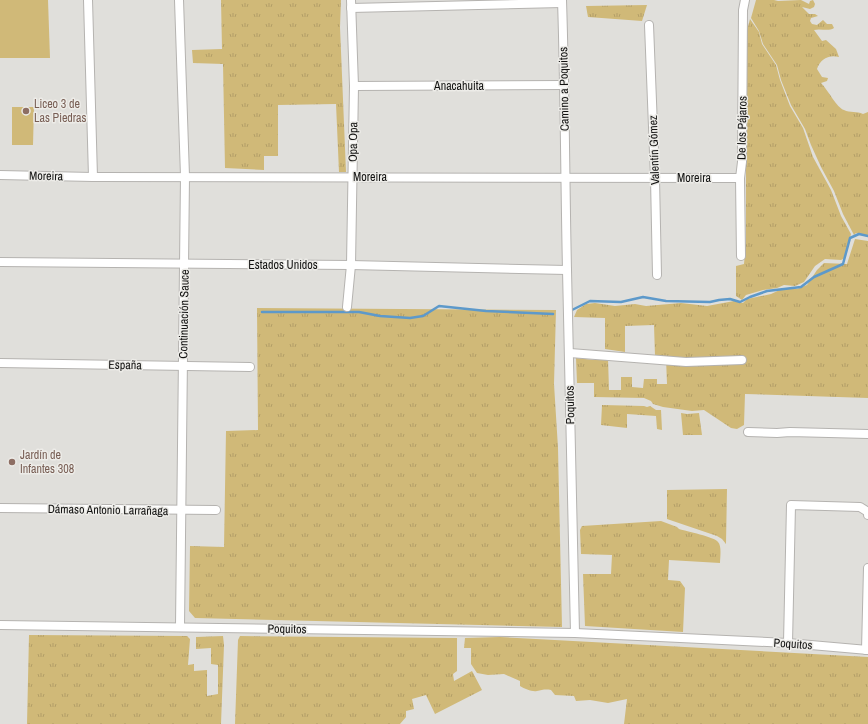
<svg xmlns="http://www.w3.org/2000/svg" width="868" height="724" font-family="'Archivo Narrow',sans-serif">
<defs>
<pattern id="grass-tufts" width="24" height="20" patternUnits="userSpaceOnUse"><rect width="24" height="20" fill="#d0b978"/><path d="M3 7l-1-3M5 7V3M7 7l1-3M15 17l-1-3M17 17v-4M19 17l1-3" fill="none" stroke="#b29e67"/></pattern>
</defs>
<rect width="100%" height="100%" fill="#e0dfdb"/>
<g fill="url(#grass-tufts)">
<path d="M221,0H341L340,27L346,172H339L336,104L278,105V156H264V170L225,168L223,64L193,63L192,50L222,49Z"/>
<path d="M756,0H774L778,1L801,0L809,4L810,1L813,0L815,4L814,7L810,9L802,7L809,14H815L818,16L811,18L810,21L812,24L817,25L823,20L827,24H832L834,28C828,32 821,28 814,30L822,41L826,40L836,49L839,57C829,54 820,59 817,69L822,77L828,78L827,81L821,83C828,90 837,108 844,110C850,113 857,111 863,114L868,112V237L856,233L854,235L843,214L834,191L821,167L811,145L805,129L791,105L781,80L777,65L763,44L759,31L751,18Z"/>
<path d="M647,5L642,21L588,17L586,6Z"/>
<path d="M750,19L759,32L762,44L776,65L780,80L790,106L803,128L813,157L831,190L841,216L851,234L845,258L841,260L825,259L815,266L804,282L795,286L784,285L777,288L763,290L746,295L742,300L736,296V266L744,264L746,241V34Z"/>
<path d="M855,239L868,241V398L745,394L744,425L737,429L731,428L704,410L692,411L663,407L653,404L651,401L644,398L594,397V383H577L576,358L594,360L608,358L609,390H621V377H632V387L643,388L644,379H657V384H667L666,358L662,356H655L654,325L625,326V352L605,349V318L574,317L577,310L586,304L595,303L615,306L635,304L646,306L681,303L707,306L734,301L743,303L747,299L771,294L784,288L797,289L807,285L817,270L824,263L847,264Z"/>
<path d="M257,308L556,310L554,384L558,448L562,627L195,618L189,611L190,546L224,547L226,431L258,430Z"/>
<path d="M602,405L644,406L647,407L650,406L656,410H661L662,430L657,429L656,416L627,414V428L601,425Z"/>
<path d="M681,413L687,414L699,413L702,435H683Z"/>
<path d="M727,489L726,544L722,539L717,536L667,519V490Z"/>
<path d="M661,521L677,527L679,529C686,531 715,537 718,542C722,546 720,558 720,563L669,560L668,580L680,581L685,588L683,632L585,626L583,574H611L612,555L581,554L580,530L582,526Z"/>
<path d="M29,635L187,636L190,639L188,665L194,664V671L207,670V696L218,694V665L211,664V648L196,649V637L223,636L224,645L221,724H27Z"/>
<path d="M240,636L457,638V671L453,674L454,681L472,671L482,690L435,714L426,695L412,699L414,709L406,711V717L400,724H235L238,640Z"/>
<path d="M500,637L868,657V724H624L627,699L608,703L590,700L576,701L574,696L555,695L551,690C545,689 542,690 537,691C532,692 525,689 520,686V681L504,674L488,675L477,673L471,664V648H464L465,638Z"/>
</g>
<g fill="#d0b978">
<path d="M0,0H48L50,58H0Z"/>
<path d="M12,107H34L33,145H12Z"/>
</g>
<g fill="none" stroke-linecap="round" stroke-linejoin="round">
<g stroke="#5d99ca" stroke-width="2.5">
<path d="M570,311L590,301L621,302L643,297L666,301L710,302L719,300L730,299L740,302L750,297L767,291L801,287L814,277L843,264L850,238L859,234L868,236"/>
<path d="M262,312H359L380,316L410,318L423,316L439,306L486,311L553,314"/>
</g>
<defs>
<g id="minor">
<path d="M88,0L93,177"/>
<path d="M179,0L185,176L180,627"/>
<path d="M562,0C565,90 565,180 567,270C569,391 573,512 575,633"/>
<path d="M351,8L562,3"/>
<path d="M649,25L655,178L657,275"/>
<path d="M354,86L564,85"/>
<path d="M0,175L93,177L740,178"/>
<path d="M741,256L740,178L742,162L743,10L745,0"/>
<path d="M0,262L351,265L567,270"/>
<path d="M347,307L351,265L354,86L351,0"/>
<path d="M570,353L686,362L742,360"/>
<path d="M0,363L250,367"/>
<path d="M748,432L777,433L790,432L868,434"/>
<path d="M0,508L216,510"/>
<path d="M0,625L575,633L788,643L868,650"/>
<path d="M788,643L791,505L860,507L868,512V515"/>
<path d="M866,650L868,568"/>
</g>
</defs>
<use href="#minor" stroke="#b5b3b0" stroke-width="10"/>
<use href="#minor" stroke="#fff" stroke-width="8"/>
</g>
<g fill="#8d6e63" stroke="#edece8" stroke-width="1.5">
<circle cx="26" cy="111" r="4"/>
<circle cx="12" cy="462" r="4"/>
</g>
<g text-anchor="middle" dominant-baseline="central" stroke-width="3" stroke-linejoin="round" paint-order="stroke">
<g font-size="12" fill="#121211" stroke="#edece8">
<text x="459" y="86">Anacahuita</text>
<text transform="translate(564 89) rotate(-91)">Camino a Poquitos</text>
<text transform="translate(742 128) rotate(-89)">De los Pájaros</text>
<text transform="translate(353 142) rotate(-89)">Opa Opa</text>
<text transform="translate(654 150) rotate(-92)">Valentín Gómez</text>
<text transform="translate(46 176) rotate(1)">Moreira</text>
<text x="370" y="177">Moreira</text>
<text x="694" y="178">Moreira</text>
<text x="283" y="265">Estados Unidos</text>
<text transform="translate(184 314) rotate(-89)">Continuación Sauce</text>
<text transform="translate(125 365) rotate(1)">España</text>
<text transform="translate(570 405) rotate(-91)">Poquitos</text>
<text transform="translate(108 510) rotate(1)">Dámaso Antonio Larrañaga</text>
<text transform="translate(287 629) rotate(1)">Poquitos</text>
<text transform="translate(793 644) rotate(4)">Poquitos</text>
</g>
<g font-size="12" fill="#785e54" stroke="#edece8" text-anchor="start">
<text x="34" y="104">Liceo 3 de<tspan x="34" dy="14">Las Piedras</tspan></text>
<text x="20" y="455">Jardín de<tspan x="20" dy="14">Infantes 308</tspan></text>
</g>
</g>
</svg>
